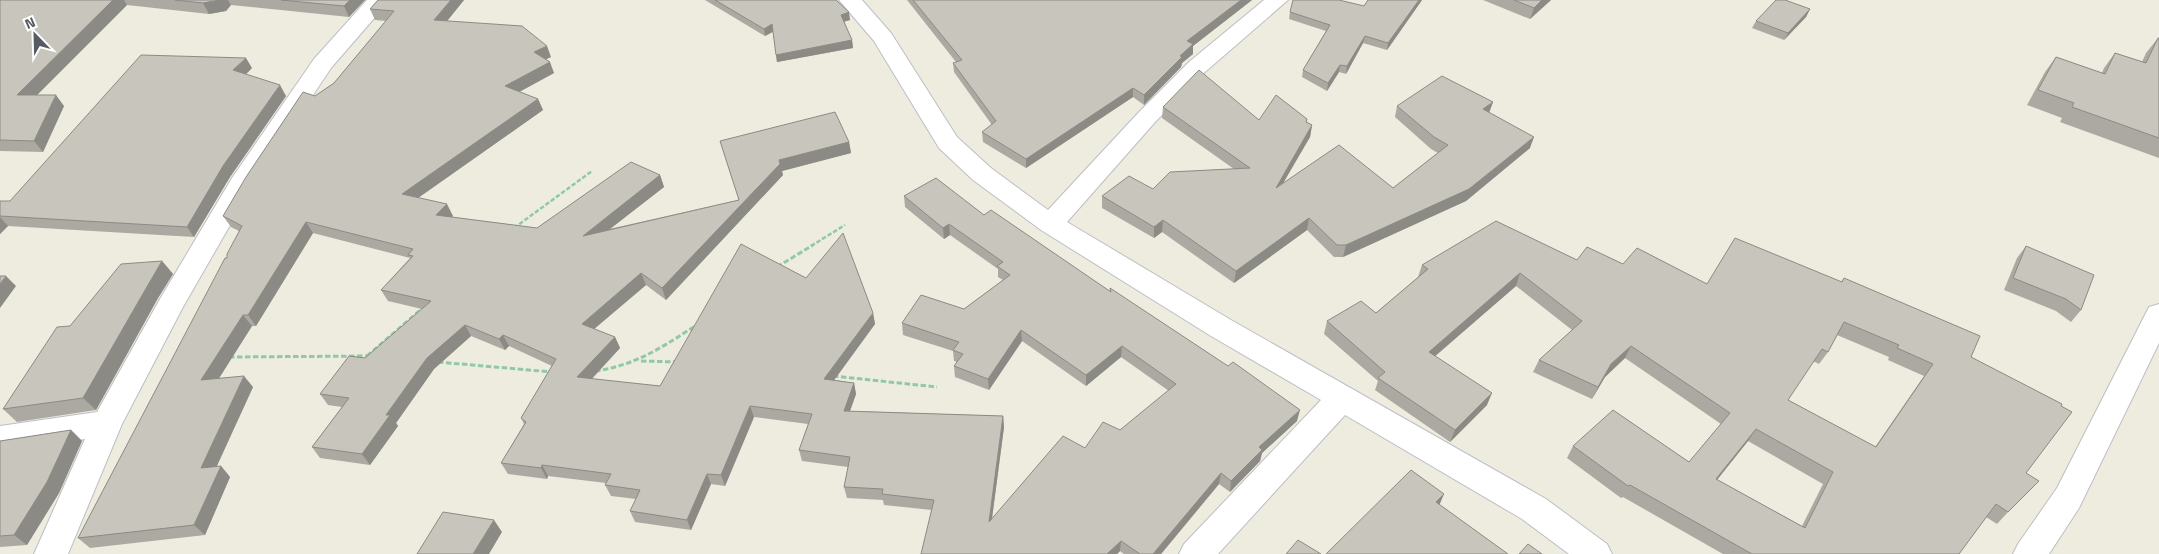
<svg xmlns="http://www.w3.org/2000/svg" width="2159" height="554" font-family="'Titillium Web',sans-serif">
<rect width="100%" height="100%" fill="#edecdf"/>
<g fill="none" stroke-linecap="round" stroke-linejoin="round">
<defs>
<g id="minor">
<path d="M367,0H390L331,68L252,187L183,307L122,424L68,554H34L85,439L0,452V426L97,412L160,299L232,178L314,59Z"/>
<path d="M839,0H862L891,33L957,137L991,168L1048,210L1140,111L1189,62L1264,0H1288L1205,72L1156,121L1067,222L1231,320L1546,499L1607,544L1612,554H1569L1522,519L1345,415L1218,554H1179L1184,544L1321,400L1211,336L1041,230L973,180L939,148L874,41Z"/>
<path d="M2159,304V343L2079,508L2049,554H2013L2018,544L2057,488L2149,307Z"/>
</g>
</defs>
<use href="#minor" stroke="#bdbec5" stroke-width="2"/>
<g stroke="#92c8a8" stroke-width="2.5" stroke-dasharray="4.5 2" stroke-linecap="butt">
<path d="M514,228L592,171"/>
<path d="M811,246L845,225"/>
</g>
<g stroke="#92c8a8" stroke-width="3" stroke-dasharray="5.5 2.5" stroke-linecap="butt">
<path d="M777,267L813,245"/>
<path d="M367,356L425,306"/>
<path d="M229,357L370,356"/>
<path d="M641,361L678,362"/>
<path d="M438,362L552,372"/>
<path d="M595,371C634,366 663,347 695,326"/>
<path d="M833,376L937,387"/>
</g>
<use href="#minor" fill="#fff" fill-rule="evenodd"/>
</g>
<g fill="#aca9a2" fill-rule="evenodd">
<path d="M0,0H365L349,17L231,5L226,11L209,14L127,5L37,95L64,106L43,152L0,151Z"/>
<path d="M378,0H464L447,21L551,57L546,59L554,73L519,92L538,99L543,110L418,198L453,216L451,217L537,228L660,175L664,187L609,229L739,200L720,141L849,142L851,153L782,171L783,175L666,300L646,285L594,329L615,337L620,348L592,379L660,386L806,278L873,313L875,324L834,380L854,383L856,394L850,411L1003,416L1004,427L992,519L1085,448L1120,430L1169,391L1121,357L1086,386L1022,341L989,390L955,377L954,366L957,362L954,361L953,351L903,335L902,323L964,309L1003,280L998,277V269L950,235L944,239L905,207L904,196L984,215L1110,291V288L1297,421L1262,453L1260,461L1230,492L1219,484L1161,554H1124L1120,551L1117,554H921L932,510L884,505L883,500L847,498L844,487L848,467L802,461L799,450L808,424L754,417L725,486L711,484L691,530L635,522L630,511L636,499L611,496L605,485L606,483L548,476L547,479L508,474L501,463L524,424L521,418L552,366L509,346L505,350L471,336L434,369L396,423L398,426L370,465L320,458L312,447L342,407L328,405L320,394L365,358L422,309L388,301L381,290L410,258L313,233L256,326H252L219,378L253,387L216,467L221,466L230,477L205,535L90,548L78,538L227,258L239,231L231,227L223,216L315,96L334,83L386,21L375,20L370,9Z"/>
<path d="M705,0H836L850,20L844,22L852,40L853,48L777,62L773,32L765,36Z"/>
<path d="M907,0H1252L1193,46V54L1182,63L1181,67L1144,105L1133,97L1026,168L983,142L982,132L992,125L954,72L953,63L956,62Z"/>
<path d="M1368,0H1422L1387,50L1363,43L1346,74L1339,72L1327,91L1302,77L1303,70L1326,31L1289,19L1290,12L1364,6Z"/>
<path d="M1483,0H1551L1530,19Z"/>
<path d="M1810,9L1806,17L1784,40L1752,28L1756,21Z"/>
<path d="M2158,38H2159V158L2060,122L2062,118L2027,105L2045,72L2056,57L2102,73L2104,68L2115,53L2142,62L2146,53Z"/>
<path d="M252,68L246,74L286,96L230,177L194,237L8,226L0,234V201H10Z"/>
<path d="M1493,102L1489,112L1530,148L1466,201L1343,257H1334L1307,230L1234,283L1162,232L1154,238L1102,208V196L1153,189L1234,169L1162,118L1163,107L1259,120L1307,119V122L1312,125L1310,137L1283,182L1393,188L1438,153L1431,149L1395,117L1397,106Z"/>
<path d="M2026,246L2081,310L2071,322L2056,311L2004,290L2017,258Z"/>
<path d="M1577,260L1623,264L1707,284L1841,282L1844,278L1971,357L2026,473L2008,512L1997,524L1986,517L1959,554H1723L1623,497L1621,498L1567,458L1573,446L1689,462L1721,424L1625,358L1605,377L1592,399L1533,372L1539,360L1572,330L1516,286L1434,356L1487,405L1450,442L1375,390L1378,381L1324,334L1327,321L1376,313L1418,277L1422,265ZM1837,335L1889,357L1888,360L1924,376L1875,447L1788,400L1813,361L1819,364L1828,352ZM1748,441L1823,484L1802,526L1717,480Z"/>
<path d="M162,261L173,274L158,298L96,410L17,422L3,409L70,326Z"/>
<path d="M71,430L82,441L59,493L27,545L0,547V441Z"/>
</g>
<g fill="#8c8a84">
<path d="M113,0H124L127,5L26,106L17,95Z"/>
<path d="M220,0H228L231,5L226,11L209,14L203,3Z"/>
<path d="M350,0H365L349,17L344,6Z"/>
<path d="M451,0H464L439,31L434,20Z"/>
<path d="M1241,0H1252L1193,46V54L1182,63L1181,67L1144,105V95L1180,56L1187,41Z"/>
<path d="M1419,0H1422L1387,50L1388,43Z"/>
<path d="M1542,0H1551L1530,19L1534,8Z"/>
<path d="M1810,9L1806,17L1784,40L1788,33Z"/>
<path d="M849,12L850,20L842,22L841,15Z"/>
<path d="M772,24L774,31L765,36L764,29Z"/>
<path d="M1365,36L1363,43L1346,74L1347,66Z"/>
<path d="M852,40L853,48L777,62L776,55Z"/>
<path d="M547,46L551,57L538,63L534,52Z"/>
<path d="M246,58L252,68L239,81L233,70Z"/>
<path d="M550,62L554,73L510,97L505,86Z"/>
<path d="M1340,65L1339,72L1327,91L1328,83Z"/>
<path d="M280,85L286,96L230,177L194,237L187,227L223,166Z"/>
<path d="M1133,88V97L1026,168V159Z"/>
<path d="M56,95L64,106L43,152L34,141Z"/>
<path d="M538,99L543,110L408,205L402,194Z"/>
<path d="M1493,102L1489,113L1483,109Z"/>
<path d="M1312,125L1310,137L1274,199L1276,188Z"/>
<path d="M1534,137L1530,148L1466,201L1343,257L1346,245Z"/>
<path d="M849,142L851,153L782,171L783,175L666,300L662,288L779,160Z"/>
<path d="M660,175L664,187L587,247L583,236Z"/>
<path d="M447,204L453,216L442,226L436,215Z"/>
<path d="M0,217L8,226L0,234Z"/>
<path d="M1309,218L1307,230L1234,283L1236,271Z"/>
<path d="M1163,220L1162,232L1154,238V227Z"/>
<path d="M306,222L313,233L256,326L248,315Z"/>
<path d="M949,224L950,235L944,239L943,228Z"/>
<path d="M162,261L173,274L158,298L96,410L83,398L148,285Z"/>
<path d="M641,273L646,285L587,335L582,324Z"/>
<path d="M1520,273L1516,286L1425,365L1429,352Z"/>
<path d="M6,276L16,286L0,308V284Z"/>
<path d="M873,313L875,324L827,390L824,379Z"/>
<path d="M243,315L252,326L211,391L201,380Z"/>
<path d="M465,325L471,336L434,369L396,423L398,426L370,465L362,454L386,415L427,358Z"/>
<path d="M1021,330L1022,341L989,390L988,379Z"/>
<path d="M503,335L509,346L505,350L499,339Z"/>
<path d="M615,337L620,348L583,388L577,377Z"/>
<path d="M1122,346L1121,357L1086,386V375Z"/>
<path d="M1631,346L1625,358L1605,377L1592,399L1598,387L1611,364Z"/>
<path d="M244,376L253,387L211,479L201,468Z"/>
<path d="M854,383L856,394L846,422L844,411Z"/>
<path d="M1492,393L1487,405L1450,442L1455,430Z"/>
<path d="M750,406L754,417L725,486L721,475Z"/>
<path d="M1300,410L1297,421L1262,453L1260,461L1230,492L1231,481L1259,447Z"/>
<path d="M1003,416L1004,427L990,533L989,522Z"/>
<path d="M1756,429L1748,441L1708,491L1716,479Z"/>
<path d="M71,430L82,441L59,493L27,545L14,535Z"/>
<path d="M542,465L548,476L547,479L541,468Z"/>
<path d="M221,466L230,477L205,535L194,525Z"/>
<path d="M1221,473L1219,484L1161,554H1153Z"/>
<path d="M707,474L711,484L691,530L687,520Z"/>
<path d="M1444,494L1439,506L1436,502Z"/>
<path d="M494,520L502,532L489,554H473Z"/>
<path d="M1121,541L1120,551L1117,554H1107Z"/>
</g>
<g fill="#c8c5bc" stroke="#8c8a84" fill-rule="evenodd">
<path d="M0,0H113L17,95H56L34,141L0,140Z"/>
<path d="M175,0H220L203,3Z"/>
<path d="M281,0H350L344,6Z"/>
<path d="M378,0H451L434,20L522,26L547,46L534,52L550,62L505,86L538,99L402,194L447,204L436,215L537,228L631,162L660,175L583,236L739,200L720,141L835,112L849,142L779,160L780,164L662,288L641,273L582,324L615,337L577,377L660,386L741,244L806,278L843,233L873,313L824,379L854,383L844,411L1003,416L989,522L1063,436L1085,448L1103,422L1120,430L1176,384L1122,346L1086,375L1021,330L988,379L954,366L963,354L953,350L959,342L902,323L921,295L964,309L1010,275L997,266L1003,262L949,224L943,228L904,196L936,178L984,215L991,210L1111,292L1110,288L1228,366L1233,362L1300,410L1259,447L1262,450L1231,481L1221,473L1153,554H1140L1121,541L1107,554H921L934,500L882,494L883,489L844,487L850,457L799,450L812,414L750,406L721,475L707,474L687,520L630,511L640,490L605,485L611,474L542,465L541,468L501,463L526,422L521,418L556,359L503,335L499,339L465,325L427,358L386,415H390L362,454L312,447L349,398L320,394L349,356L365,358L431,301L381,290L413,256L408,255L413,249L306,222L248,315H243L201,380L244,376L201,468L221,466L194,525L78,538L225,258H227V254L242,226L223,216L246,177L303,92L315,96L334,83L394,11L370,9Z"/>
<path d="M715,0H836L849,12L841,15L852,40L776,55L772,24L764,29Z"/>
<path d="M913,0H1241L1187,41L1193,44L1180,56L1182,57L1144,95L1133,88L1026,159L982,132L996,121L953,63L962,60Z"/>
<path d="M1293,0H1339L1364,6L1368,0H1419L1388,43L1365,36L1347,66L1340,65L1328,83L1303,70L1330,25L1290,12Z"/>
<path d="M1514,0H1542L1534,8Z"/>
<path d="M1776,0H1785L1810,9L1788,33L1756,21Z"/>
<path d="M2158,38H2159V138L2072,107L2074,103L2038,90L2056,57L2105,74L2115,53L2146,63Z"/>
<path d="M141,55L246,58L233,70L280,85L223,166L187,227L0,216V201H10Z"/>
<path d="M1199,70L1259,120L1276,95L1307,119L1306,122L1312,125L1276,188L1339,145L1393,188L1448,145L1434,137L1397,106L1442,76L1493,102L1483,109L1534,137L1469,189L1346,245H1337L1309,218L1236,271L1163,220L1154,227L1102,196L1129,176L1153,189L1170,172L1250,168L1163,107Z"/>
<path d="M1496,221L1577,260L1587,247L1623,264L1637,248L1707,284L1735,238L1842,282L1844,278L1980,336L1971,357L2062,404L2061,406L2072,412L2026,473L2039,481L2008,512L1996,504L1959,554H1752L1630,485L1628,486L1573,446L1613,410L1689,462L1730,413L1631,346L1611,364L1598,387L1539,360L1582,321L1520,273L1429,352L1492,393L1455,430L1378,378L1385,372L1327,321L1361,301L1376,313L1428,269L1422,265ZM1844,322L1899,345L1897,348L1933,364L1876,447L1788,400L1822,349L1828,352ZM1756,429L1833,472L1805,528L1716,479Z"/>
<path d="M2026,246L2094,275L2081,310L2066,299L2013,278Z"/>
<path d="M162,261L148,285L83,398L3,409L57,327L70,326L121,264Z"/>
<path d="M0,276H6L0,284Z"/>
<path d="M71,430L47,482L14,535L0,536V441Z"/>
<path d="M1411,470L1444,494L1436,502L1508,554H1326Z"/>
<path d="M443,512L494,520L473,554H417Z"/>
<path d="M1298,540L1321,554H1286Z"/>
<path d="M1528,544L1542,554H1519Z"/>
</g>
<g transform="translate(35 35) rotate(337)" stroke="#ffffff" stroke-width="4" paint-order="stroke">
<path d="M0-4L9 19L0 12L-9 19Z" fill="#585b62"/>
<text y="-8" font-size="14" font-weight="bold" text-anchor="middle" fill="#585b62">N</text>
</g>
</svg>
